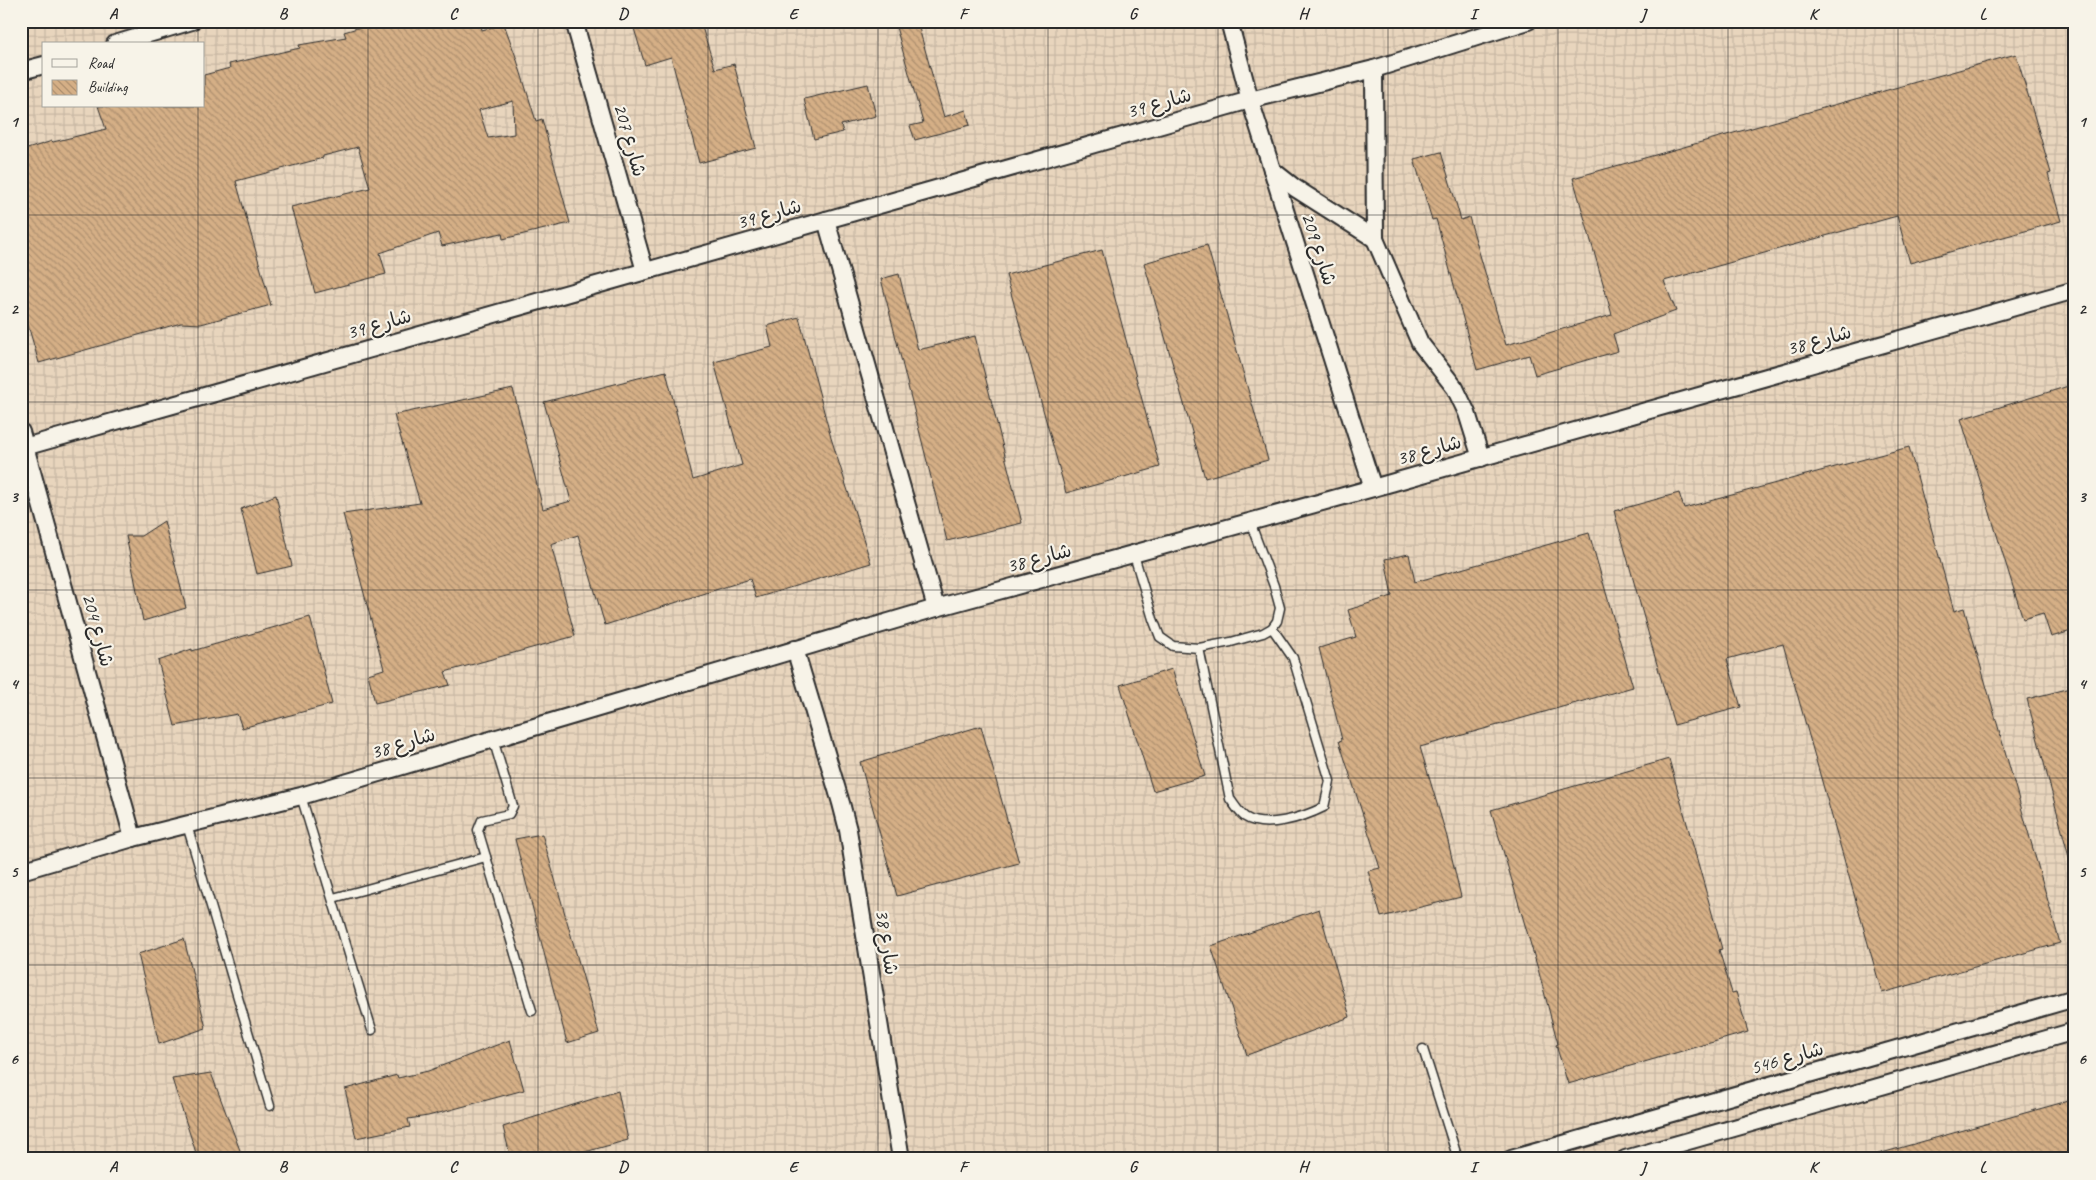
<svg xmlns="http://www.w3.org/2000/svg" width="2096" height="1180" font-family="Caveat,'Playpen Sans Arabic',sans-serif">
<defs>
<pattern id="industrial-grid" width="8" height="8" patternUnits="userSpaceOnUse" patternTransform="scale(1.25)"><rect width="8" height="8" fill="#e8d5bd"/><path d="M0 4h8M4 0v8" fill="none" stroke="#c7b7a3"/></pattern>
<pattern id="building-back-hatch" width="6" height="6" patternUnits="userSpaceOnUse" patternTransform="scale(1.25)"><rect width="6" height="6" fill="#d5af86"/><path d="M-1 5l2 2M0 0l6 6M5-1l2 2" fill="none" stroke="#ad8f6e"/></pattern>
</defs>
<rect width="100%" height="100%" fill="#f0e5d4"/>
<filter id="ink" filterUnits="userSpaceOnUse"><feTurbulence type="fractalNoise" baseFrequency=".02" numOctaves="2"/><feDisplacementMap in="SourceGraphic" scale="10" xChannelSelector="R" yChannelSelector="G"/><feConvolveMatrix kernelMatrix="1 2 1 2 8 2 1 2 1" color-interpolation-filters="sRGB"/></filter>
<g filter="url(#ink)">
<path fill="url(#industrial-grid)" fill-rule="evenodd" d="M21,21H2075V1159H21ZM44,44H204V106H44Z"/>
<g fill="url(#building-back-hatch)" stroke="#2b2b2b" fill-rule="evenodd">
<path d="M381,21H480L482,30L504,24L516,57L536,121L542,119L570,223L503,239L502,233L442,246L438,233L380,253L386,274L315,293L291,207L370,188L358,147L323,156V158L236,181L271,305L201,324L181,323L39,363L21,301V151L52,141L53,142L106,129L98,106H204V75L230,68L229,64L300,48L299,45L346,37L344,32ZM513,101L514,134L488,138L479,110Z"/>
<path d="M642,21H695L697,28L702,27L715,69L734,64L756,148L699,163L671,57L645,65L633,25Z"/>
<path d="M917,21L944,117L966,110L970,125L915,140L910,126L923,123L896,27Z"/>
<path d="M2016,54L2051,173L2048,174L2061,221L1910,263L1897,216L1664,281L1676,311L1613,334L1618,351L1535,375L1529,355L1477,370L1436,219L1432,220L1414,159L1441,152L1461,220L1469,217L1506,345L1612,315L1573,178Z"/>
<path d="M868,84L876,116L841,125L843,132L814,139L804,99Z"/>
<path d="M1207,245L1268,460L1205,478L1144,263Z"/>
<path d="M1102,250L1160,467L1066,493L1006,275Z"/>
<path d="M899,274L918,350L975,336L1022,523L947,541L881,279Z"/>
<path d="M799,317L831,438L871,563L756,598L750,579L605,625L578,535L551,544L575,636L445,672L450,685L375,703L368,674L384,669L343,514L420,503L394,415L513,389L543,509L571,501L544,402L666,371L693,480L742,465L714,362L772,347L767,326Z"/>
<path d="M2075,384V630L2051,637L2043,613L2023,619L1961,419Z"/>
<path d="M1909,447L1954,611L1964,608L2060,943L1882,993L1783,644L1727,659L1741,707L1674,725L1614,511L1679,493L1684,508Z"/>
<path d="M276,495L292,566L257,574L241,509Z"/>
<path d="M164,521L186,608L143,621L126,536H141Z"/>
<path d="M1589,533L1633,687L1420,747L1447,837L1461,897L1381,917L1368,871L1380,868L1339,741L1342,740L1319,648L1356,637L1348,610L1392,596L1385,559L1409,554L1415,582Z"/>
<path d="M310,617L332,704L242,728L237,714L175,726L158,661L192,649V651Z"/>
<path d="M1172,669L1205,776L1153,791L1120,685Z"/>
<path d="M2075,687V861H2070L2027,699Z"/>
<path d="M981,726L1019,863L897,896L860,762Z"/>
<path d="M1669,759L1722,949L1719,950L1732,993L1736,992L1748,1032L1568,1084L1556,1045L1558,1044L1538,969L1491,810Z"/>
<path d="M542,834L599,1033L567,1043L515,839Z"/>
<path d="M1319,909L1350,1017L1247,1055L1211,946Z"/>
<path d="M184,939L206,1028L159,1044L138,954Z"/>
<path d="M510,1040L524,1090L428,1116L408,1119L410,1127L356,1138L345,1089L397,1075L398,1078L428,1071Z"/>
<path d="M211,1073L241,1153L224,1159H198L172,1079Z"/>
<path d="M618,1091L628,1140L560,1159H511L503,1127Z"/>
<path d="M2075,1099V1159H1878V1154Z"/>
</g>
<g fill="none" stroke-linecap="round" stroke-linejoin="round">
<defs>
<g id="lane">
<path d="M1134,555L1153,619L1160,637L1173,646L1199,648L1231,642L1263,633L1272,628L1277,621L1280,608L1274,586L1250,522"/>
<path d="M1199,648L1230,799C1234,804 1239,813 1245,817C1265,830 1304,817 1324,807L1330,781L1293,658L1272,628"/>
<path d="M493,739L513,806L509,814L482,820L478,830L532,1011"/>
<path d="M301,796L372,1030"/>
<path d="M187,825L270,1106"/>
<path d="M333,898L486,857"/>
<path d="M1423,1049L1458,1159"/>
</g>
<g id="street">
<path d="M574,21L645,271"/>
<path d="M1229,21L1250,100L1373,488"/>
<path d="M115,44L192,21"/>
<path d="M1374,69L1375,239L1420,343L1455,388L1467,413L1481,458"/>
<path d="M21,71L44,65"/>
<path d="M1272,170L1295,188L1375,239"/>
<path d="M826,220L936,608"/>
<path d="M21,432L133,838"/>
<path d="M21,448L1250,100L1374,69L1528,21"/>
<path d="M795,649L841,803L848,830L901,1159"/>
<path d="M21,871L133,838L301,796L936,608L1373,488L2075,290"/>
<path d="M1511,1159L2075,998"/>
<path d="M1625,1159L2075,1031"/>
</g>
</defs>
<use href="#lane" stroke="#2b2b2b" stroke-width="11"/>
<use href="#street" stroke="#2b2b2b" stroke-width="20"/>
<use href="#lane" stroke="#f7f3e8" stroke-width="8"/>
<use href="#street" stroke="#f7f3e8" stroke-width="16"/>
</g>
</g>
<path fill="none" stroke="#2b2b2b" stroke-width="1" stroke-opacity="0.55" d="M198,21V44M368,21V1159M538,21V1159M708,21V1159M878,21V1159M1048,21V1159M1218,21V1159M1388,21V1159M1558,21V1159M1728,21V1159M1898,21V1159M198,106V1159M21,215H2075M21,402H2075M21,590H2075M21,778H2075M21,965H2075"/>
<g text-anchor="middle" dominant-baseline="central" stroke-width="4.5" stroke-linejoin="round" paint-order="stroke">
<g font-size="20" fill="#2b2b2b" stroke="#f7f3e8">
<text transform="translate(1159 103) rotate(-16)">شارع 39</text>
<text transform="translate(630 140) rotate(74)">شارع 207</text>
<text transform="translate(769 214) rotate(-16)">شارع 39</text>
<text transform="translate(1319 249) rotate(72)">شارع 209</text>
<text transform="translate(379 324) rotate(-16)">شارع 39</text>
<text transform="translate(1819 340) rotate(-16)">شارع 38</text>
<text transform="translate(1429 450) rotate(-16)">شارع 38</text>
<text transform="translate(1039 558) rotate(-15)">شارع 38</text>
<text transform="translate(98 630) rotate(75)">شارع 204</text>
<text transform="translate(403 743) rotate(-17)">شارع 38</text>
<text transform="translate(887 942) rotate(81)">شارع 38</text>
<text transform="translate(1787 1058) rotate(-16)">شارع 546</text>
</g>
</g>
<rect width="2096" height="1180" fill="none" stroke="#f7f3e8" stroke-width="55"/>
<rect x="42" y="42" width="162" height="65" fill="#f7f3e8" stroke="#a5a39c"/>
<rect x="52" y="59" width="25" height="8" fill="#f7f3e8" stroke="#a5a39c"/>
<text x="88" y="68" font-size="15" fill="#2b2b2b">Road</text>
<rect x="52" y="80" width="25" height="15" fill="url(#building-back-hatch)" stroke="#a5a39c"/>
<text x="88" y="92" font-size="15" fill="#2b2b2b">Building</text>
<rect x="28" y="28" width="2040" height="1124" fill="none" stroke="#2b2b2b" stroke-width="2"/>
<g font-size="16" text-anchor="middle" font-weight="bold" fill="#2b2b2b">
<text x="113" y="19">A</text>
<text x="283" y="19">B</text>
<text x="453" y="19">C</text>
<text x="623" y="19">D</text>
<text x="793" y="19">E</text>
<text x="963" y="19">F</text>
<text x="1133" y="19">G</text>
<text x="1303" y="19">H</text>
<text x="1473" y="19">I</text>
<text x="1643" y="19">J</text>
<text x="1813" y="19">K</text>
<text x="1983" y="19">L</text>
<text x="14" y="127">1</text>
<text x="2082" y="127">1</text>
<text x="14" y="314">2</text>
<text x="2082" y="314">2</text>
<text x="14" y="502">3</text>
<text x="2082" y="502">3</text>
<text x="14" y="689">4</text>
<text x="2082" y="689">4</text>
<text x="14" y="877">5</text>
<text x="2082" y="877">5</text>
<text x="14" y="1064">6</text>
<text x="2082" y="1064">6</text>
<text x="113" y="1172">A</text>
<text x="283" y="1172">B</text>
<text x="453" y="1172">C</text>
<text x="623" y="1172">D</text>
<text x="793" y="1172">E</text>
<text x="963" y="1172">F</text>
<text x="1133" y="1172">G</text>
<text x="1303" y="1172">H</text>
<text x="1473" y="1172">I</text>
<text x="1643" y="1172">J</text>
<text x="1813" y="1172">K</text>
<text x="1983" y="1172">L</text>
</g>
</svg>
